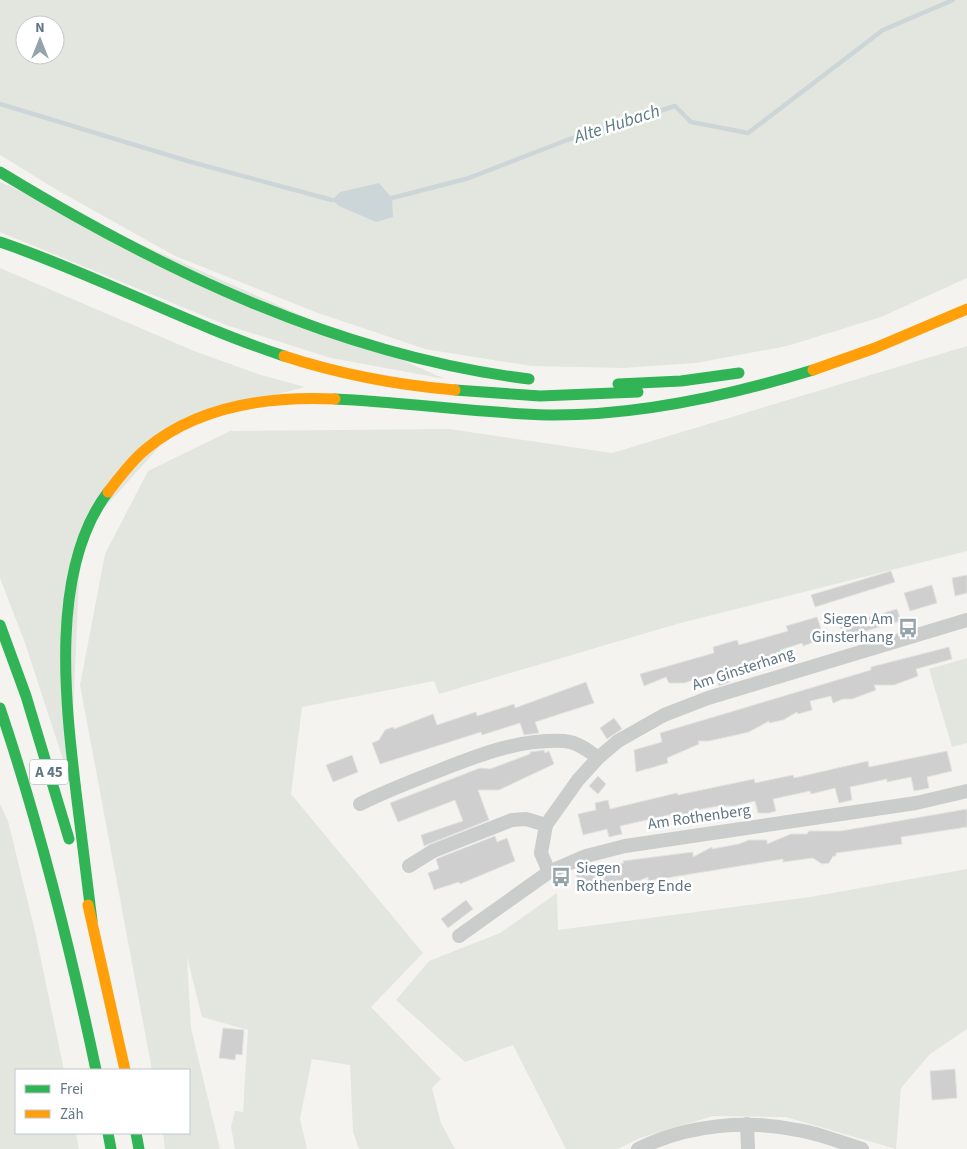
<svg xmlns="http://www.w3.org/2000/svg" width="967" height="1149" font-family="'Source Sans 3',sans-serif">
<rect width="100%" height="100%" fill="#f4f3f0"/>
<g fill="#e3e6de" fill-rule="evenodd">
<path d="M0,0H967V278L881,317L787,346L696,363L623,368L531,366L425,349L318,313L175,256L57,190L0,155ZM25,25H55V55H25Z"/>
<path d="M0,182L445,379L331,358L226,325L0,232Z"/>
<path d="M0,268L194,351L261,375L305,387L185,418L81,534L70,781L25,643L0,578Z"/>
<path d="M967,346V551L677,624L439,694L434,681L302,707L291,794L423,953L371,1007L441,1079L432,1088L441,1123L455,1149H359L353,1132L350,1065L312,1059L300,1119L307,1149H235L231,1127L235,1111L243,1112L248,1030L202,1017L187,957L191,1028L220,1149H165L163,1133H189V1070H152L80,685L105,554L148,471L230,431L449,429L612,453Z"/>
<path d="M967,658V743L952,747L929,669Z"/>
<path d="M0,804L8,821L35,931L64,1070H16V1133H76L79,1149H0Z"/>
<path d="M967,869V1029L930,1054L901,1088L896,1149L786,1117L713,1116L640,1138L618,1149H566L513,1045L465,1062L396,1000L429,961L500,933L557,893L558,930L810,897Z"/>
</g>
<path fill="#ccd5d8" d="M379,183L392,198L393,217L376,222L339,206L332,200L340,192Z"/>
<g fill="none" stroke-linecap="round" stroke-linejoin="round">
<g stroke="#ccd5d8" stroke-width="4.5">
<path d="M0,104L191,162L332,200"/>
<path d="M392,198L469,178L567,140L675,106L691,122L748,133L883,30L953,0"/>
</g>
</g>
<g fill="#cecfce" stroke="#e2e2e1">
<path d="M891,571L895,582L815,607L811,595Z"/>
<path d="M967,575V593L955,596L952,578Z"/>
<path d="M932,585L937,603L910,611L904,593Z"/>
<path d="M897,609L901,621L844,637L840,626Z"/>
<path d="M817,617L824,638L803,646L802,643L780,650L781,653L726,670L730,682L719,686L715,673L684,683H669L666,677L644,686L640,674L714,653L713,647L737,640L739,645L788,631L786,626Z"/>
<path d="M949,647L952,659L916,669L918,676L894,685H874L876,690L852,699H843L833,703L831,696L810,701L812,710L798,714L797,712L783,720L769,723V721L749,732L709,741H698L699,744L667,758L668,763L636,772L634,750L662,742L660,733L871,670V667Z"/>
<path d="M586,682L594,703L535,722L539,733L524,735L520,723L482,735L481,732L380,764L372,743L379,740L385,730L393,727L394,729L433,714L437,725L476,712L477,716L514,704L515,708Z"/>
<path d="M614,718L622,729L607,739L600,728Z"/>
<path d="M544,750L545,753L549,751L554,764L499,790H478L489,820L424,846L421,835L463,821L455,800L398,822L390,803L480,768L490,769L530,754V752Z"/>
<path d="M947,751L952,771L927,777L929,788L914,791L911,777L887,782V779L850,787L852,800L839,803L835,788L811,794L810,791L773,799L776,811L769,813H758L755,801L734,806H718L697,810L700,822L685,825L682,812L620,826L622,834L609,837L607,829L583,835L578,814L596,810L595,803L608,800L610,809L677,793L678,795L754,779L755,783L793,775L794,778L868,761L869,767Z"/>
<path d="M352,755L358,772L333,782L326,765Z"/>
<path d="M598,776L606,784L598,794L589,786Z"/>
<path d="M967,809V827L901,837L902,844L836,853V856H833L829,863L822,864L813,858L783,862V859L648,881V877L636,882L607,886V888L579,892L576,872L604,869V866L624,863L623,861L693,852V857L712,847V849L739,844L749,840H767V844L791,834H807L809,831H841Z"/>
<path d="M495,836L497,842L507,838L515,861L460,884L459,882L434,890L428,873L439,869L436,859Z"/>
<path d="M466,900L473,909L448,928L441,919Z"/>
<path d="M223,1028L244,1030L242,1055L236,1054L235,1060L219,1058Z"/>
<path d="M955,1069L957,1098L932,1100L930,1071Z"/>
</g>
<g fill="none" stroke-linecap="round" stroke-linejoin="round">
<g stroke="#cbcccc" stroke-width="14">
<path d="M360,804C386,791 412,781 438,771C479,755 518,739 564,741C577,742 588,750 598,758"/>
<path d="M409,866L433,851L512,820L526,819L546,825"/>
<path d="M549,872L541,853L546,825L578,780L598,758L618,741L664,715L708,698L967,620"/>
<path d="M459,936L549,872L586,856L625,846L916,803L967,791"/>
<path d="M747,1124L748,1149"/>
<path d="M638,1149C688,1124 749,1119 803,1131C823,1135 843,1143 862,1149"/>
</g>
<g stroke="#30b455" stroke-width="11">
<path d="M0,172C161,270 340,356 529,379"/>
<path d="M0,242C97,275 187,324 284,356"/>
<path d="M618,384L681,381L739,373"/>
<path d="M455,390L540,396L638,392"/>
<path d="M335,399C406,402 477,413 548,415C638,416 728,396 813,370"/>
<path d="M0,625L26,696L69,839"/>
<path d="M0,708C40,827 70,947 96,1070"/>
<path d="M92,921C87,881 82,840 77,800C66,708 48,571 108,492"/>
<path d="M108,1133L111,1149"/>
<path d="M136,1133L139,1149"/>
</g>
<g stroke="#ff9f0a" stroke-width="11">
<path d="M284,356C339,374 397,385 455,390"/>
<path d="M813,370L875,348L967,309"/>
<path d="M108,492C120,477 131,461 146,449C198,406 270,396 335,399"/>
<path d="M88,905L125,1070"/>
</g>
</g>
<defs>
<symbol id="bus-bare" viewBox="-9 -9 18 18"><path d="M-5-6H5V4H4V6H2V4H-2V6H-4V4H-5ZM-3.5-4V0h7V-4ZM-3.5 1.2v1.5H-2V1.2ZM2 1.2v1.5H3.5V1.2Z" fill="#94a2aa" stroke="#fff" stroke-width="2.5" paint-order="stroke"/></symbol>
</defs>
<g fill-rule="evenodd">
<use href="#bus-bare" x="894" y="614" width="28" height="28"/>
<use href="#bus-bare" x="547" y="863" width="28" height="28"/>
</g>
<g text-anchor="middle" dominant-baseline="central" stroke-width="5" stroke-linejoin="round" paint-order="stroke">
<rect fill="#fff" stroke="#909fa9" stroke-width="1" x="30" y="759.5" width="38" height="25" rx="4"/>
<g font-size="15" font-weight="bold" fill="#607684">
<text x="49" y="772">A 45</text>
</g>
<g font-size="16" fill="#607684" stroke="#fff" text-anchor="end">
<text x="893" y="619">Siegen Am<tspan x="893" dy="18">Ginsterhang</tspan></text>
<text x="576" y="868" text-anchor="start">Siegen<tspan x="576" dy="18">Rothenberg Ende</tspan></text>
</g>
<g font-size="16" fill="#607684" stroke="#fff">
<text transform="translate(743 669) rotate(-18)">Am Ginsterhang</text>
<text transform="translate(699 817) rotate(-8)">Am Rothenberg</text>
</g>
<g font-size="18" font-style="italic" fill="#5b7a82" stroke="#fff">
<text transform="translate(617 124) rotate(-18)">Alte Hubach</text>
</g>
</g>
<rect x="15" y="1069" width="175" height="65" fill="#ffffff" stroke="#bfc8ce"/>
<rect x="25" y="1085" width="25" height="8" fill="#30b455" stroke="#bfc8ce"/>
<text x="60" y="1094" font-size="15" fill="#607684">Frei</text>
<rect x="25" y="1110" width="25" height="8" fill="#ff9f0a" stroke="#bfc8ce"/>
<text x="60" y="1119" font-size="15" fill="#607684">Zäh</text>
<g transform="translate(40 40)"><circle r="24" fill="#ffffff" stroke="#bfc8ce"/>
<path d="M0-4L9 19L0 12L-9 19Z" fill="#94a2aa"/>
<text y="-8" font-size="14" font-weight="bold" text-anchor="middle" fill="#607684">N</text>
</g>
</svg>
